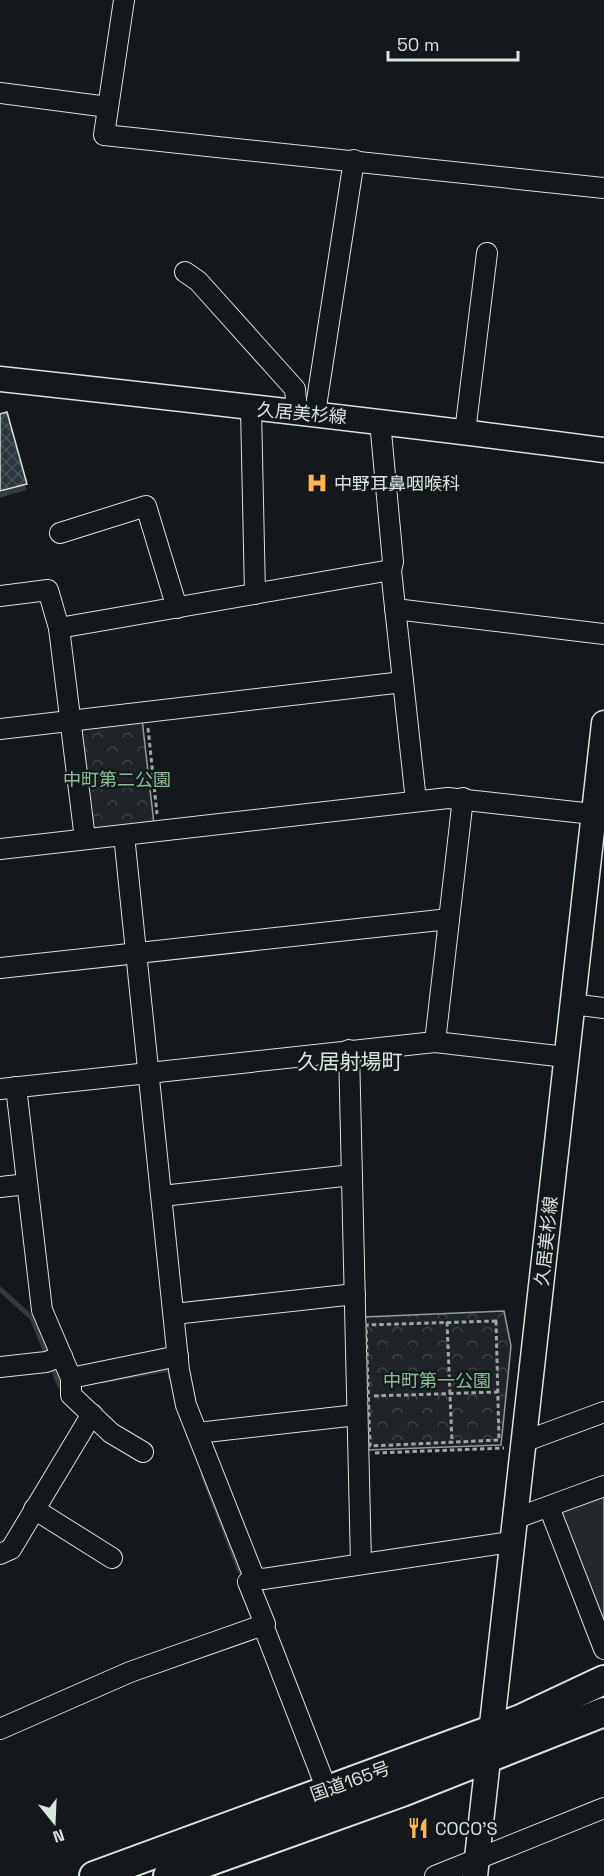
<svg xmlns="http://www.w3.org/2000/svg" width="604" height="1876" font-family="'Space Grotesk','Noto Sans JP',sans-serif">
<defs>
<pattern id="park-crowns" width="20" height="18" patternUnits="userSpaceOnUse" patternTransform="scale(1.5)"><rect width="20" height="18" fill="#202428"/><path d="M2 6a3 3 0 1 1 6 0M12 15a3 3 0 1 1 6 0" fill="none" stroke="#404447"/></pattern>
<pattern id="building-cross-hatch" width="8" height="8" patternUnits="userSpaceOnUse" patternTransform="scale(1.5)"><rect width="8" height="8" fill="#2c363c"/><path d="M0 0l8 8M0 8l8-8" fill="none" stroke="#4a5358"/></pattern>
</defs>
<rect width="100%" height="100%" fill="#14181c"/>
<g fill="url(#park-crowns)" stroke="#939e99" stroke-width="1.5">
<path d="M142,719L154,824L98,830L91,826L80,733L84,726Z"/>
<path d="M504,1311L511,1346L501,1445L367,1450L364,1317Z"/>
</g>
<path fill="#24282b" stroke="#939e99" stroke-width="1.5" d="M604,1492V1633L555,1511Z"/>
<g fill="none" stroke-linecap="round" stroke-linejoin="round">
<g stroke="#363b3e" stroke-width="5">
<path d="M0,495L24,488"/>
<path d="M0,1289L32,1318L60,1386"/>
<path d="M101,1381L169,1369L171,1378"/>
<path d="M203,1475L240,1571"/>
</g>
</g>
<path fill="url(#building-cross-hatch)" stroke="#d8e6dc" stroke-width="1.5" d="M7,412L27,484L0,491V414Z"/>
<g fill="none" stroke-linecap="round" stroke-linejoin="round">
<defs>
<g id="minor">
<path d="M124,0L104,135L604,188"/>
<path d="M0,93L108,107"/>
<path d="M185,272L198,281L295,389L297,411"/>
<path d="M251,409L255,594"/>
<path d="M315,413L354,160"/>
<path d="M380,421L393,562L391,570L416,801"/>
<path d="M465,432L487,253"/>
<path d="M60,533L146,506L177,608"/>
<path d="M0,596L48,590L59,628L85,839"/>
<path d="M395,609L604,634"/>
<path d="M59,628L391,570"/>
<path d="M0,729L403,682"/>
<path d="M124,835L179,1370L186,1405L254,1577L263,1579L511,1542"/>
<path d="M0,849L448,798L593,814"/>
<path d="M0,968L449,919"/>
<path d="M572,1004L604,1008"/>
<path d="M435,1042L463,798"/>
<path d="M349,1050L361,1564"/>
<path d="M16,1087L42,1310L71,1378V1395L111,1433L143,1452"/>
<path d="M0,1089L435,1042L566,1057"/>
<path d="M0,1187L27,1184"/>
<path d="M162,1196L352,1175"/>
<path d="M174,1314L355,1294"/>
<path d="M0,1367L46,1362L62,1356"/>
<path d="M71,1378L178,1356"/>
<path d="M197,1433L357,1415"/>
<path d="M523,1442L604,1412"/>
<path d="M549,1507L604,1649"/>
<path d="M34,1509L112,1558"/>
<path d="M514,1519L604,1486"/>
<path d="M0,1554L11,1549L92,1414"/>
<path d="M254,1577L248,1582L265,1624L263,1625L327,1790"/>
<path d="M0,1729L130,1672L263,1625"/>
<path d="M435,1876L604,1808"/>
</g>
<g id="major">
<path d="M0,379C202,401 403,424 604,450"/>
<path d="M475,1876L604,723"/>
</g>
<g id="highway">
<path d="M94,1876L521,1719L604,1680"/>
<path d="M168,1876L402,1792L604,1712"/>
</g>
</defs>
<use href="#minor" stroke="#d8e6dc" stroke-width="22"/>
<use href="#major" stroke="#d8e6dc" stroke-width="27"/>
<use href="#highway" stroke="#d8e6dc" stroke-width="32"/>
<g stroke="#9da8a2" stroke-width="3" stroke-dasharray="4.5 3" stroke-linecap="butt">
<path d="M148,728L157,814"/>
<path d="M496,1321L499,1440L370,1446L366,1325Z"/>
<path d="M447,1322L452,1443"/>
<path d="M374,1396L498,1392"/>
<path d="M375,1453L504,1448"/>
</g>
<use href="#minor" stroke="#14181c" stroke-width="20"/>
<use href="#major" stroke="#14181c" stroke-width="24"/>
<use href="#highway" stroke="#14181c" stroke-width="28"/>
</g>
<defs>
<symbol id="hospital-bare" viewBox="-9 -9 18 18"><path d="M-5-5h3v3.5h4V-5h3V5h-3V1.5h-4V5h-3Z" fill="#ffb74d" stroke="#14181c" stroke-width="2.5" paint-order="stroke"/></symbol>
<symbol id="restaurant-bare" viewBox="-9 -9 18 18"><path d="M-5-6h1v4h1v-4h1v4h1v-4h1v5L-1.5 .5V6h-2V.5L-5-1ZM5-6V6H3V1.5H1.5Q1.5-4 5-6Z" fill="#ffb74d" stroke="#14181c" stroke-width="2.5" paint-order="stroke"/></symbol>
</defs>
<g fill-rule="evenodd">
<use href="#hospital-bare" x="302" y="468" width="30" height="30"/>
<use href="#restaurant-bare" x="403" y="1813" width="30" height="30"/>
</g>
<g text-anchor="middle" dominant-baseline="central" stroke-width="4.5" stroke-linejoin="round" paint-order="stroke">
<g font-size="18" fill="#d8e6dc" stroke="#14181c">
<text transform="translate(302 413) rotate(5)">久居美杉線</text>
<text transform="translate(546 1241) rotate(-84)">久居美杉線</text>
<text transform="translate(350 1781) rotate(-20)">国道165号</text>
</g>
<g font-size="18" fill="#d8e6dc" stroke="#14181c" text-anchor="start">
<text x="334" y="483">中野耳鼻咽喉科</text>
<text x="435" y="1828">COCO'S</text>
</g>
<g font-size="18" fill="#8ac095" stroke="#14181c">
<text x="117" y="779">中町第二公園</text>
<text x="437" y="1380">中町第一公園</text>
</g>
<g font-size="21" fill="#d8e6dc" stroke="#14181c">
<text x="350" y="1061">久居射場町</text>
</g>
</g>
<g transform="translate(54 1822) rotate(162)" stroke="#14181c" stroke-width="4.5" paint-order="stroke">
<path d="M0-4.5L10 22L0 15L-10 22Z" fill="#d8e6dc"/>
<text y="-9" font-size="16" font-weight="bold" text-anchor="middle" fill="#d8e6dc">N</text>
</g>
<path d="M388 51v9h130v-9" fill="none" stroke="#d8e6dc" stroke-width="3"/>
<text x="397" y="51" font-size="18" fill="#d8e6dc" stroke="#14181c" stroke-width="4.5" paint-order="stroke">50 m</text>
</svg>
